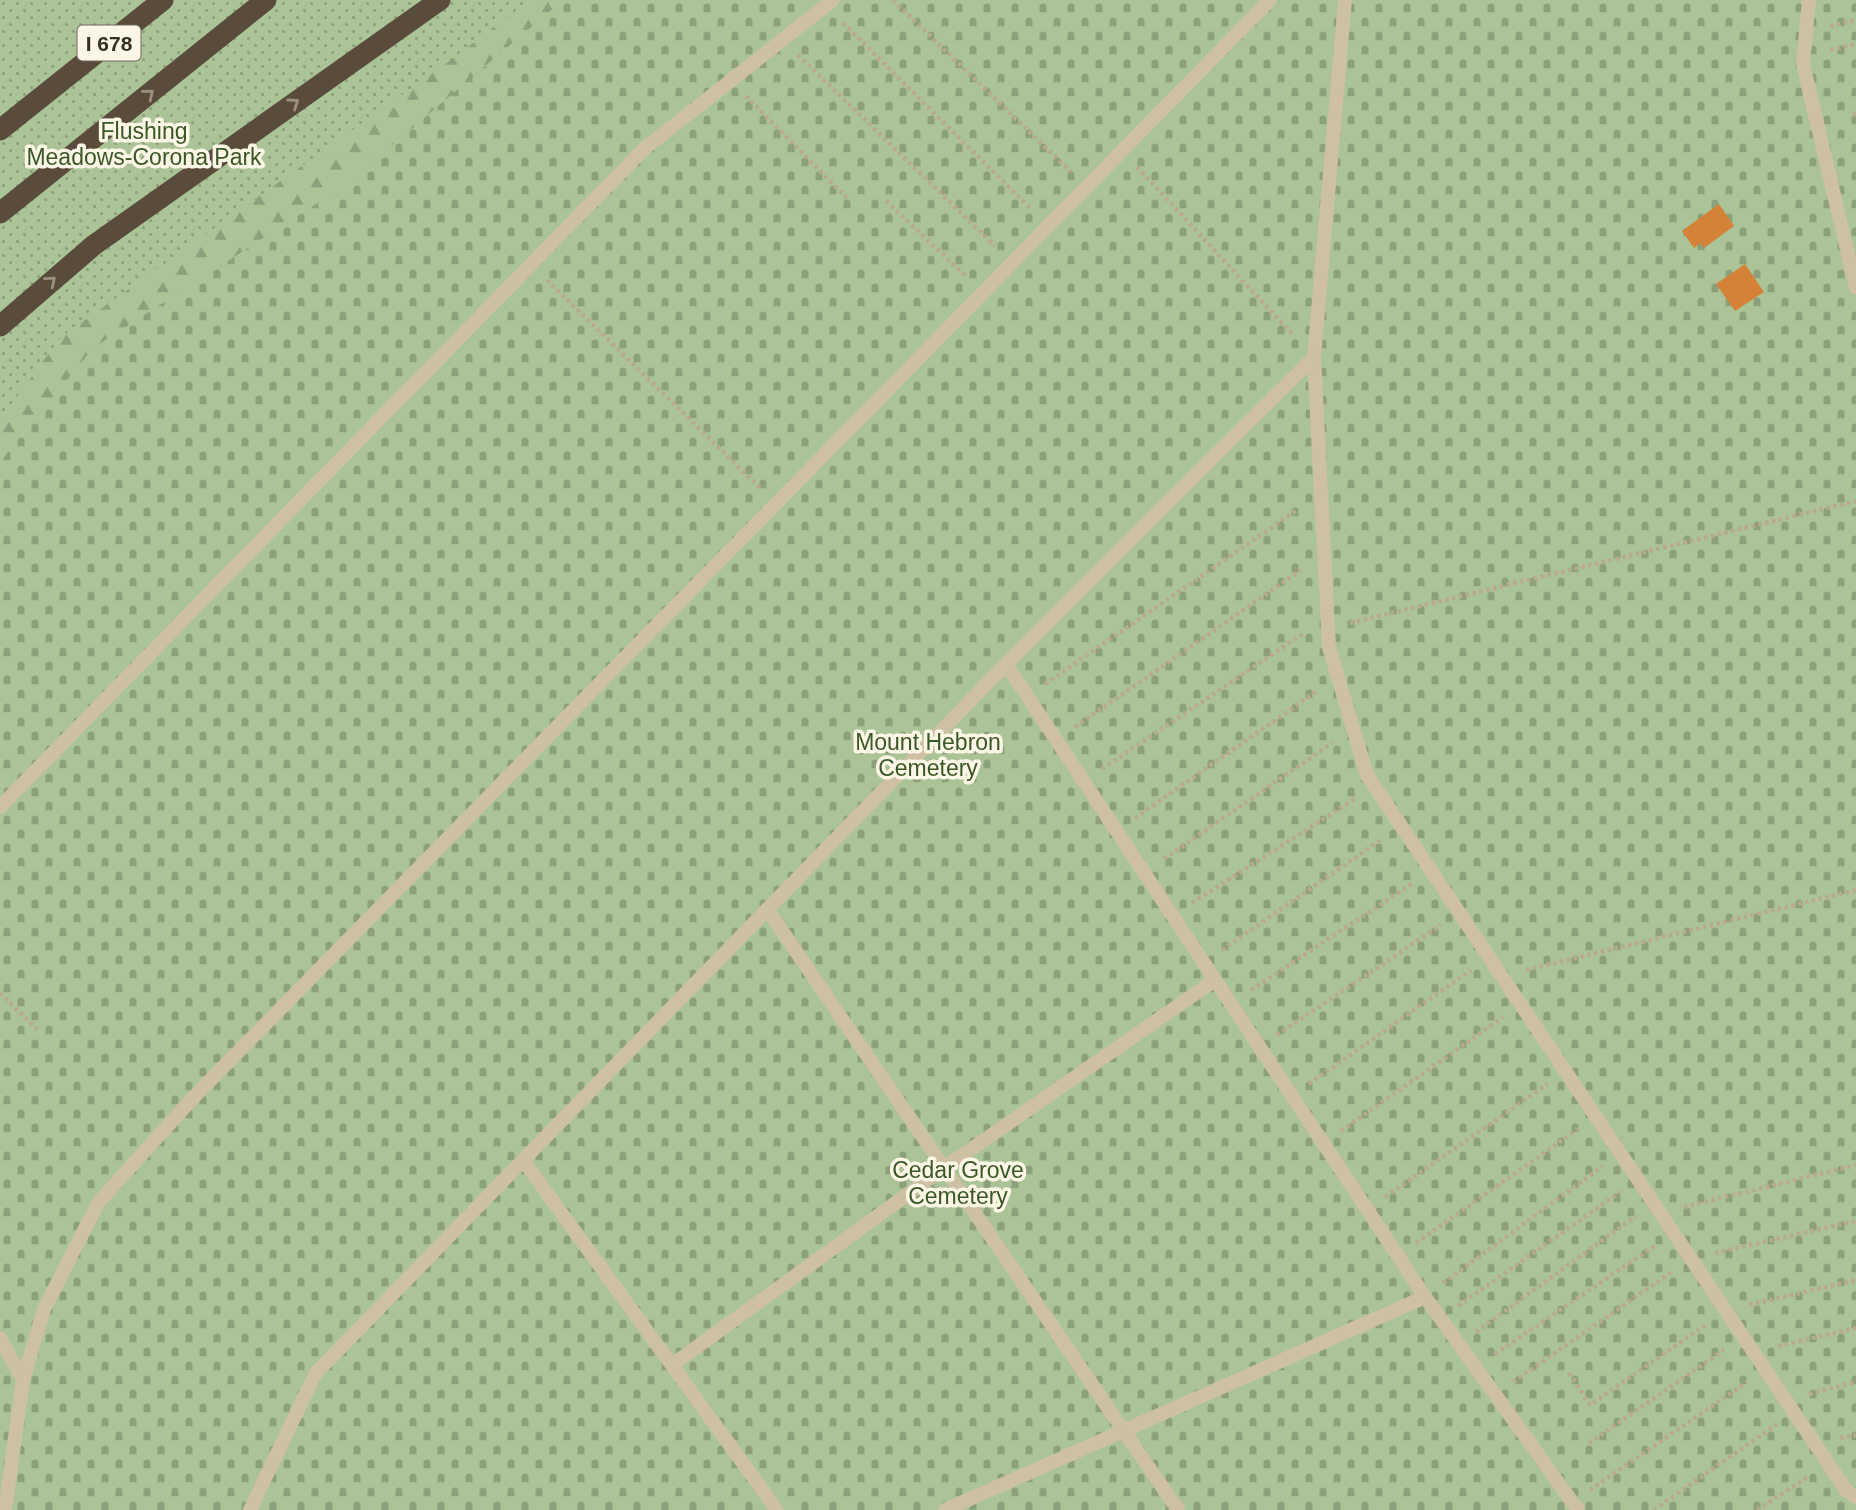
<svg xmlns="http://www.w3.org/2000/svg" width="1856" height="1510" font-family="Helvetica,sans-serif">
<defs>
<pattern id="grass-dots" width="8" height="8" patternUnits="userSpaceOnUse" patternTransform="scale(1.75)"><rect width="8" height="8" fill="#aac497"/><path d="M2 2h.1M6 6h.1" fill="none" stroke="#8ba07b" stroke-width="1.8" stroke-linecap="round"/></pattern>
<pattern id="forest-firs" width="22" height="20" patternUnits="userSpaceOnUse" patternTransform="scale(1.75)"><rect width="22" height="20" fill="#aac497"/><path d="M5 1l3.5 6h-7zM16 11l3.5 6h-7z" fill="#8ba07b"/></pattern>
<pattern id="cemetery-stones" width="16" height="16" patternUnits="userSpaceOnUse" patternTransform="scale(1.75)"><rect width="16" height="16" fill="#aac497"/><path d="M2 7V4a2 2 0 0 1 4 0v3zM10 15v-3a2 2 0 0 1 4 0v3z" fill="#8ba07b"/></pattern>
</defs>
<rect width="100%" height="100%" fill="#f4edd8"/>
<path fill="url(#grass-dots)" d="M0,0H691L0,512Z"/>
<path fill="url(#forest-firs)" d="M529,0H661L0,534V420L60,338L451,60Z"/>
<path fill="url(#cemetery-stones)" d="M563,0H1856V1510H0V462L93,348L344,186Z"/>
<g fill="#d38237">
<path d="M1719,204L1734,226L1704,248L1701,243L1694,248L1682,231Z"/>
<path d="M1745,264L1764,292L1735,311L1716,284Z"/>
</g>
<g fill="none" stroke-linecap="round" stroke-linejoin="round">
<g stroke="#b9aa8d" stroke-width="4.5" stroke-dasharray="3.5 3.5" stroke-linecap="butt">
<path d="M893,0L1071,172"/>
<path d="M843,23L1031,209"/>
<path d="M1830,26L1856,20"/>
<path d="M1830,50L1856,44"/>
<path d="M798,55L995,246"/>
<path d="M746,96L850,201"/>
<path d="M1853,115L1856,114"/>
<path d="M1137,167L1293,335"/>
<path d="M886,201L967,277"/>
<path d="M547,280L761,489"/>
<path d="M1350,623L1856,501"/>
<path d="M1045,684L1297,510"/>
<path d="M1075,727L1301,570"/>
<path d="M1102,769L1304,633"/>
<path d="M1135,818L1317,691"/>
<path d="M1164,859L1332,743"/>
<path d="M1192,903L1356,798"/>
<path d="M1222,950L1382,839"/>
<path d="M1526,970L1856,890"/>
<path d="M1251,990L1413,883"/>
<path d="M0,993L39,1031"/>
<path d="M1277,1035L1441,925"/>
<path d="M1309,1084L1471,970"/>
<path d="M1341,1131L1503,1017"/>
<path d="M1385,1197L1548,1084"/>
<path d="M1684,1207L1856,1165"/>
<path d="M1416,1243L1578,1129"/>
<path d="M1715,1253L1856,1221"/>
<path d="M1443,1283L1603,1166"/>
<path d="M1749,1305L1856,1280"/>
<path d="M1458,1306L1620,1192"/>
<path d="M1476,1332L1636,1216"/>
<path d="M1778,1346L1856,1328"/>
<path d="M1495,1354L1656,1245"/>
<path d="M1569,1373L1590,1405L1707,1324"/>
<path d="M1513,1382L1673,1271"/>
<path d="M1809,1394L1856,1382"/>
<path d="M1840,1438L1856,1435"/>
<path d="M1589,1443L1724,1350"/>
<path d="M1590,1490L1747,1382"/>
<path d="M1654,1510L1777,1424"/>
<path d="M1757,1510L1809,1476"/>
</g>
<g stroke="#cdc0a3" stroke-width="14">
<path d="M1345,0L1314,357L1329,647L1367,775L1846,1490L1856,1497"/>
<path d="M1809,0L1803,64L1856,288"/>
<path d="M1006,664L1425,1297L1578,1510"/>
<path d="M0,807L644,149L833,0"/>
<path d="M767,909L1178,1510"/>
<path d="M523,1160L777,1510"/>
<path d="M0,1338L23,1380"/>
<path d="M672,1365L944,1168L1215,980"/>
<path d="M5,1510L23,1380L44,1309L98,1203L191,1100L1270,0"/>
<path d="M250,1510L315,1374L1006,664L1314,357"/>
<path d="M945,1510L1425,1297"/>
</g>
<g stroke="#594c3c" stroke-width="21">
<path d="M0,130L163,0"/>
<path d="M0,213L266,0"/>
<path d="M0,326L94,245L440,0"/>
</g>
</g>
<defs><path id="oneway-chevron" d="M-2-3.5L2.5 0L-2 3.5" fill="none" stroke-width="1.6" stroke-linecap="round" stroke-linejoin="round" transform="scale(1.75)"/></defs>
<g stroke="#9a9080">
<use href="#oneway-chevron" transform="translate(149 94) rotate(-39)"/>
<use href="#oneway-chevron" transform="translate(294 103) rotate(-35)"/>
<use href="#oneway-chevron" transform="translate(51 281) rotate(-40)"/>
</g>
<g text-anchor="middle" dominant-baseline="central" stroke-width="7" stroke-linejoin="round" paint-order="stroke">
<rect fill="#fbf6e5" stroke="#726b5f" stroke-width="2" x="77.5" y="25.5" width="63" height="35" rx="5"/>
<g font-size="21" font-weight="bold" fill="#372f26">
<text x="109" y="43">I 678</text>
</g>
<g font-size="23" fill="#3a5827" stroke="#fbf6e5">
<text x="144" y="131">Flushing<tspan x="144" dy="26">Meadows-Corona Park</tspan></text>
<text x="928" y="742">Mount Hebron<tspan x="928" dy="26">Cemetery</tspan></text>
<text x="958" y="1170">Cedar Grove<tspan x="958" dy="26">Cemetery</tspan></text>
</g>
</g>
</svg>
